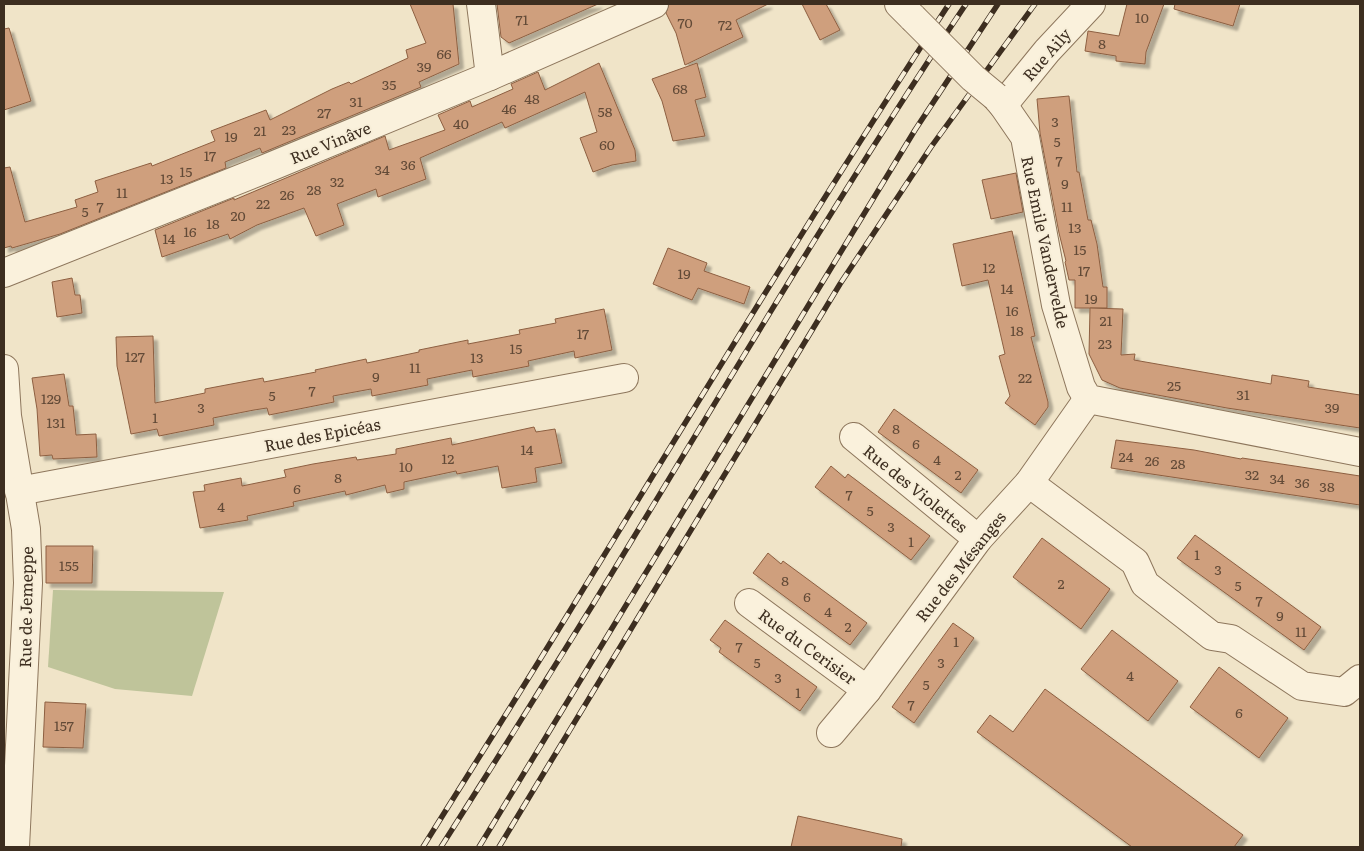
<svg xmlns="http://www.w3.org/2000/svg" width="1364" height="851" font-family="Literata,serif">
<defs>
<filter id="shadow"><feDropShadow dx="4.5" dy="4.5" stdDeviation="1" flood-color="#0004"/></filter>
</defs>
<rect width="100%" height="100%" fill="#f0e4c8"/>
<path fill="#bfc49a" d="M53,590L224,592L192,696L115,689L48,667Z"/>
<g fill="#cf9f7d" stroke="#8d5f41" filter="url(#shadow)">
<path d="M410,4H453L459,64L419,82L421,87L262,153L260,148L225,162L226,168L60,234L12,248L11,246L4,248V168L10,167L25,222L77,207L75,200L98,192L95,181L151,163L152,166L215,141L211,131L266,110L270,120L332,89L349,82L351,84L408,58L406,50L426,43Z"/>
<path d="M497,4H598L509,43L501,37Z"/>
<path d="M669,4H768L736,20L743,37L685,65L676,33L666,13Z"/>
<path d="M802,4H826L840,30L820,40Z"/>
<path d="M1127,4H1164L1146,52L1145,64L1116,61V56L1085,51L1088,31L1119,36Z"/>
<path d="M1175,4H1240L1233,26L1174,9Z"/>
<path d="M9,28L31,101L4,110V29Z"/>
<path d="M599,63L635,150L636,161L612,165L593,172L580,138L597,132L585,92L505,128L502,122L420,158L426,179L378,197L376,189L337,204L344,225L316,236L304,208L257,225L230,239L228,234L162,257L155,230L234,198V200L385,136L389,150L445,130L438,115L470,101L472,107L513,89L511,84L538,72L545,90Z"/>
<path d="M697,63L706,97L695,100L705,136L673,141L662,101L652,79Z"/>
<path d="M1069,96L1077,172H1079L1088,220H1091L1097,244L1103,287H1107V308H1075V280H1069L1065,262L1066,261L1059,233L1040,133L1037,99Z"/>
<path d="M1016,173L1023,212L991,219L982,180Z"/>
<path d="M1012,231L1035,336L1031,337L1048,402V407L1035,425L1005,403L1010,396L999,356L1005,354L988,280L962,286L953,244Z"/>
<path d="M668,248L707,263L704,271L750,287L744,304L698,288L692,300L653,284Z"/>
<path d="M72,278L75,295H80L82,313L57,317L52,282Z"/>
<path d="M1090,308L1123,309L1121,355L1135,354L1134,360L1271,384L1272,375L1309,381L1308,387L1360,395V428L1227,408L1120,388L1102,380L1089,354Z"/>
<path d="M604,309L612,350L575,358L574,351L528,361L529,366L473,377L472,370L427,379L428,385L372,396L371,389L333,396L334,402L269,415L267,408L254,410L213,418L214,425L159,436L157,429L131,434L117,366L116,337L153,336L155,403L205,393V389L263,378L264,382L316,372L315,370L366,359L367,363L419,352V350L468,340V344L520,334L519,330L556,323L555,319Z"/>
<path d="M64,374L69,406H73L76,435L96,434L97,457L53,459L52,455L40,456L37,409L32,378Z"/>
<path d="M894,409L978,470L961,493L878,432Z"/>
<path d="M534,427L536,432L555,429L562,463L535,468L537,482L502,488L498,466L457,474L456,471L404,482V489L387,493L385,485L346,495L345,491L293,502L294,506L247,516L248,520L200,528L193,492L205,491L204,485L241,478L242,486L286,477L284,470L313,464L356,457L357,460L396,454V449L451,438L452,445Z"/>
<path d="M1116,440L1194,450L1241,459L1242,458L1360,476V505L1111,468Z"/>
<path d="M831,466L845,478L848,474L930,536L911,560L815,487Z"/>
<path d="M1195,535L1321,627L1304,650L1177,558Z"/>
<path d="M1042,538L1110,589L1081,629L1013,577Z"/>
<path d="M46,546H93L92,583H46Z"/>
<path d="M768,553L781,564L783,561L867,623L850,645L753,573Z"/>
<path d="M725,620L817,687L800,711L719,652L721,648L710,640Z"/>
<path d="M953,623L974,638L914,723L892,707Z"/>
<path d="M1112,630L1178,681L1148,721L1081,669Z"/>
<path d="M1219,667L1288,718L1259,758L1190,707Z"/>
<path d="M1045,689L1243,835L1234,847H1132L977,732L990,715L1013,732Z"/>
<path d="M45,702L86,704L83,748L43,747Z"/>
<path d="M798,816L902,839L901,847H791Z"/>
</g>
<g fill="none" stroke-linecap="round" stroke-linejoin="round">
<defs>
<g id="minor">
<path d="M481,4L490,76"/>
<path d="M899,4L913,18"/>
<path d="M996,97L1003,105L1025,137L1056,305L1081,387L1088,399L1360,452"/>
<path d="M1003,105L1047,51L1091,4"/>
<path d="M4,273L265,169L490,76L654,4"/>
<path d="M4,369L7,416L26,529L28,583L15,847"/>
<path d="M854,437L978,539"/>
<path d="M1029,483L1135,562L1145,584L1212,636L1231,639L1302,686L1344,692L1360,679"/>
<path d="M19,491L624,378"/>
<path d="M749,603L867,690"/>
<path d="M831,733L867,690L978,539L1029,483L1088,399"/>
</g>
</defs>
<use href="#minor" stroke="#8d765c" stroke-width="30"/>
<use href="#minor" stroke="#faf1dc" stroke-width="28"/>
<defs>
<g id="rail">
<path d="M423,847C474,765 526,683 576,601C699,401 820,200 949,4"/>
<path d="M441,847C492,767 542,687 592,606C715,404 835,200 966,4"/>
<path d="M479,847L915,130L998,4"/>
<path d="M499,847L840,284L931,147L1035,4"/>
</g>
</defs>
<use href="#rail" stroke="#3d2e20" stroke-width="5.5"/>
<use href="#rail" stroke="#f7eed8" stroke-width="4" stroke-dasharray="11" stroke-linecap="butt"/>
<defs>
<path id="minor-bridge" d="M913,18L973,78L996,97"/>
</defs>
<use href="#minor-bridge" stroke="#8d765c" stroke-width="30" stroke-linecap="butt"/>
<use href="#minor-bridge" stroke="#faf1dc" stroke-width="28"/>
</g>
<g text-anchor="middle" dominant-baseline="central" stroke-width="4" stroke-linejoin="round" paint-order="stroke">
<g font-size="14" fill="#624a37">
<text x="1142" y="17">10</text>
<text x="522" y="19">71</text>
<text x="685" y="22">70</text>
<text x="725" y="24">72</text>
<text x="1102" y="43">8</text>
<text x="444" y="53">66</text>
<text x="424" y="66">39</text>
<text x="389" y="84">35</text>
<text x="680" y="88">68</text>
<text x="532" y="98">48</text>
<text x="356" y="101">31</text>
<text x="509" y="108">46</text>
<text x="605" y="111">58</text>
<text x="324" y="112">27</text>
<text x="1055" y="121">3</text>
<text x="461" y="123">40</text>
<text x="289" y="129">23</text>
<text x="260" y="130">21</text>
<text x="231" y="136">19</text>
<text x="1057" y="141">5</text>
<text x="607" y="144">60</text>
<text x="210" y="155">17</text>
<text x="1059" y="160">7</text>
<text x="408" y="164">36</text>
<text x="382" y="169">34</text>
<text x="186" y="171">15</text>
<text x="167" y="178">13</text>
<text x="337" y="181">32</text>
<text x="1065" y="183">9</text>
<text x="314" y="189">28</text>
<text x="122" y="192">11</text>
<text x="287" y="194">26</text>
<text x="263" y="203">22</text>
<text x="100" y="206">7</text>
<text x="1067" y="206">11</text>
<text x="85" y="211">5</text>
<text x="238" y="215">20</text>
<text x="213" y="223">18</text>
<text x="1075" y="227">13</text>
<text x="190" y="231">16</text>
<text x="169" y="238">14</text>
<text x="1080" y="249">15</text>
<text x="989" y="267">12</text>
<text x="1084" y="270">17</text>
<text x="684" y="273">19</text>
<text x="1007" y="288">14</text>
<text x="1091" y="298">19</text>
<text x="1012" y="310">16</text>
<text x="1106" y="320">21</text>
<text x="1017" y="330">18</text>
<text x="583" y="333">17</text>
<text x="1105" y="343">23</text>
<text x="516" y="348">15</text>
<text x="135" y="356">127</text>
<text x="477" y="357">13</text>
<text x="415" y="367">11</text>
<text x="376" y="376">9</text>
<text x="1025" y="377">22</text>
<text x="1174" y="385">25</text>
<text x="312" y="390">7</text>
<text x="1243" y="394">31</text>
<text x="272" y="395">5</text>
<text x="51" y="398">129</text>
<text x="201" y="407">3</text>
<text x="1332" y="407">39</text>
<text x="155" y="417">1</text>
<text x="56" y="422">131</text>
<text x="896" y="428">8</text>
<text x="916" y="443">6</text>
<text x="527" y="449">14</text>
<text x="1126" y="456">24</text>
<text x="448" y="458">12</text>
<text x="937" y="459">4</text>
<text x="1152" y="460">26</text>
<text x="1178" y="463">28</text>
<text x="406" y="466">10</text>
<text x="958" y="474">2</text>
<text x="1252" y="474">32</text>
<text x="338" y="477">8</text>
<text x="1277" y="478">34</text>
<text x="1302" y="482">36</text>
<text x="1327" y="486">38</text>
<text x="297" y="488">6</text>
<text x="849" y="494">7</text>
<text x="221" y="506">4</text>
<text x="870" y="510">5</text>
<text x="891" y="526">3</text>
<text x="911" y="541">1</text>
<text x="1197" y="554">1</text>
<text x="69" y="565">155</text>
<text x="1218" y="569">3</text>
<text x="785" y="580">8</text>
<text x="1061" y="583">2</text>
<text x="1238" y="585">5</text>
<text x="807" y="596">6</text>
<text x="1259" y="600">7</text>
<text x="828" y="611">4</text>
<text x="1280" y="615">9</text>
<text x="848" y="626">2</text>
<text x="1301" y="631">11</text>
<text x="956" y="641">1</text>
<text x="739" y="646">7</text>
<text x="757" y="662">5</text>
<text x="941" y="662">3</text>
<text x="1130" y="675">4</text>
<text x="778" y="677">3</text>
<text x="926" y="684">5</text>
<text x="798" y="692">1</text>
<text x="911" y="704">7</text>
<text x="1239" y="712">6</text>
<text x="64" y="725">157</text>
</g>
<g font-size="16" fill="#3d2e20" stroke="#f7eed8">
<text transform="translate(1046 54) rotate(-49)">Rue Aily</text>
<text transform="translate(330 142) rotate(-22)">Rue Vinâve</text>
<text transform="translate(1046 242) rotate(78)">Rue Emile Vandervelde</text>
<text transform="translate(322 434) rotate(-11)">Rue des Epicéas</text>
<text transform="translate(916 488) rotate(39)">Rue des Violettes</text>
<text transform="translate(960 566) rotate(-52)">Rue des Mésanges</text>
<text transform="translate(25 607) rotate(-89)">Rue de Jemeppe</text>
<text transform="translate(808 646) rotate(36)">Rue du Cerisier</text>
</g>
</g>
<rect width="1364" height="851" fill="none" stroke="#3d2e20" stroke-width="10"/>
</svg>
